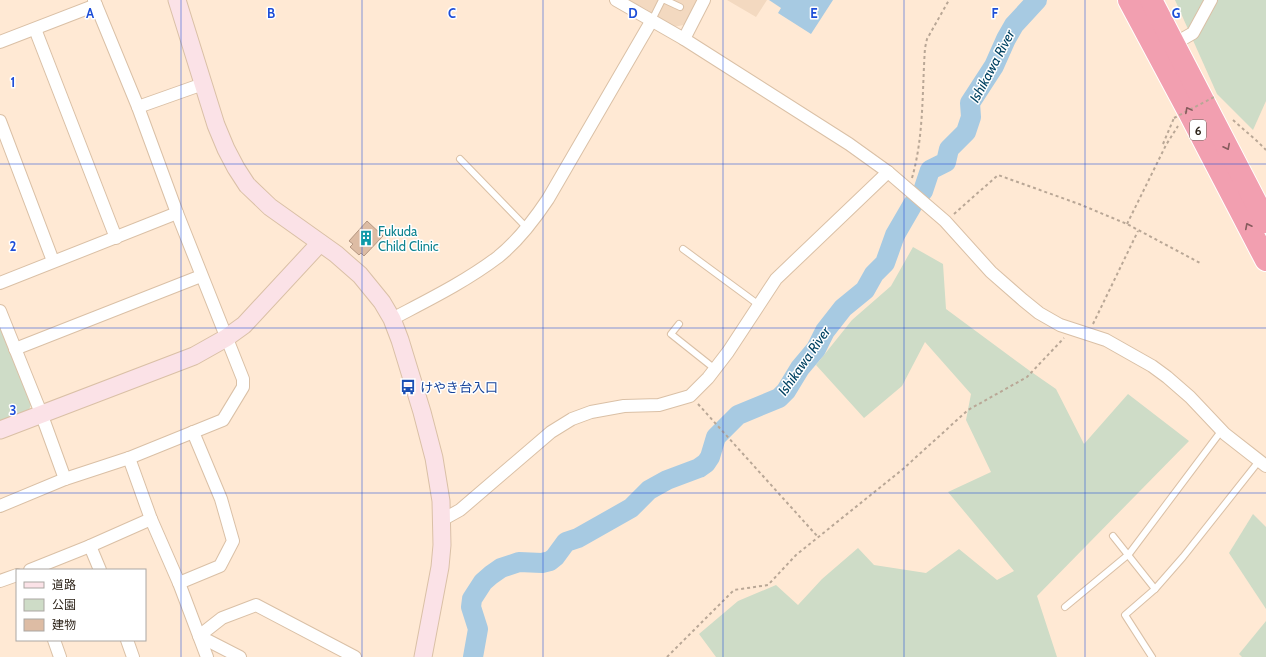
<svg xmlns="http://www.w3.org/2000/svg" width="1266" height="657" font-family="Cabin,'Noto Sans JP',sans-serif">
<rect width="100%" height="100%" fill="#ffe9d4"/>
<g fill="#f3d9c0">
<path d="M628,0H700L689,24L673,27L646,9Z"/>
<path d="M727,0H767L756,17Z"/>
</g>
<g fill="#cedcc7">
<path d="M1175,0H1266V101L1253,130L1217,94Z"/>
<path d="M913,247L943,264L946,309L1030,371L1056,389L1084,444L1128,394L1189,441L1037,596L1057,657H716L699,634L738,601L776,585L798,605L822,579L858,548L874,565L926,573L959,549L997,580L1014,571L948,492L991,472L966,420L971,394L925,342L902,386L864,418L816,365L852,320L891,286Z"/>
<path d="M0,323L31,405L28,412L0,422Z"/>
<path d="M1253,514L1266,527V609L1229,553Z"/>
<path d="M1266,621V657H1242L1239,654Z"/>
</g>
<path fill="#a7cae2" d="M769,0H833L811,34L778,13L781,8Z"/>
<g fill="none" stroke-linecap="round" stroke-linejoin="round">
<path stroke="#a7cae2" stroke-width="20" d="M473,657L478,629L471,607L472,599L483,582L491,575L501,568L519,562L542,563L550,561L555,557L566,542L578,538L631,508L649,490L667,480L699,468L706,463L710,457L716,437L738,415L779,398L786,391L800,368L816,349L825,331L843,308L865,290L874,274L885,263L895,235L913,204L923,191L930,170L946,162L949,149L966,132L971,117L970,103L994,66L1006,39L1014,25L1037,0"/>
</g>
<path fill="#ddbca4" stroke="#b49782" d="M367,221L383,236L364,256L361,253L359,255L350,247L353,244L349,241Z"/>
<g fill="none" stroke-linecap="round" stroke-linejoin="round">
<defs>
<g id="lane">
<path d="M665,0L680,7"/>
<path d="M652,20L662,0"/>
<path d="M460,159L527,228"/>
<path d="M683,249L759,305"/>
<path d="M679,324L671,334L715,369"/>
<path d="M1113,536L1155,589L1125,615L1152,657"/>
<path d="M1155,589L1183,557L1259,461"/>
<path d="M1065,607L1129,554L1222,430"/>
</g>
<g id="street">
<path d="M616,0L684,39L849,144L888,172L945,221L991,272L1023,300L1039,313L1060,325L1106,340L1152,366L1167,377L1190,397L1225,434L1266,466"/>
<path d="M35,29L116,238"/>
<path d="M684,39L704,0"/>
<path d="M0,42L96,5"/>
<path d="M1174,44L1193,33L1211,0"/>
<path d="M138,107L203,84"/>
<path d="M0,121L53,261"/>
<path d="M0,283L177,213"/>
<path d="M0,311L41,413L65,479"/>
<path d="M392,319C428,300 465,282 498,257C518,241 534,220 548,199L652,20"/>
<path d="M15,349L201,276"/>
<path d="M129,458L151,519L179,583L207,657"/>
<path d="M0,506L65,479L129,458L223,420L243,387V379L177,213L138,107L94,0"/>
<path d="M442,520L460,510L551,432L572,419L591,412L624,406L659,405L690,396L708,378L728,352L776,279L888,172"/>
<path d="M90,546L100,570"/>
<path d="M30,570L90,546L151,519"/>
<path d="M0,581L17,575"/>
<path d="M179,583L220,566L233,541L221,499L193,432"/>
<path d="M54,640L60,657"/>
<path d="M127,640L133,657"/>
<path d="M240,657L199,636L222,618L256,605L355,657"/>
</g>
<g id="secondary">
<path d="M177,0L216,125L226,149L236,168L247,185L270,207L336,254L360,275L382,302L392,319L400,340L422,412L434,458L441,501L442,545L440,567L423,657"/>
<path d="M0,430L194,356L226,338L244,325L320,243"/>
</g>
<g id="highway">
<path d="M1129,0L1190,114L1266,260"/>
<path d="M1151,0L1266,222"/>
</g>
</defs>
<use href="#lane" stroke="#dac0a6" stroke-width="8"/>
<use href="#street" stroke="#dac0a6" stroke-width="14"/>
<use href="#secondary" stroke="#dac0a6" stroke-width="19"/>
<use href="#highway" stroke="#fff" stroke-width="24"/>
<g stroke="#b9a796" stroke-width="2" stroke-dasharray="3 3" stroke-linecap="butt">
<path d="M1233,120L1258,142L1266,150"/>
<path d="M1163,144L1174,118"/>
<path d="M912,178C924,136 922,92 925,48L927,39L949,0"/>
<path d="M954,214L998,175L1079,204L1127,224L1200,263"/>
<path d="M1127,224L1166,145L1178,126"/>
<path d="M1093,324L1138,231"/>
<path d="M698,404L818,537"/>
<path d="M667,657L734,590L768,585L796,555L903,469L968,410L1027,377L1064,338"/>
</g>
<use href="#lane" stroke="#fff" stroke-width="6"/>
<use href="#street" stroke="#fff" stroke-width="12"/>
<use href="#secondary" stroke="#fbe2e7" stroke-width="17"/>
<use href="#highway" stroke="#f29fb0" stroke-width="22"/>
<path stroke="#b9a796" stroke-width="2" stroke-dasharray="3 3" stroke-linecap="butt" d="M1174,118L1216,96"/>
</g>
<defs><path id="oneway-chevron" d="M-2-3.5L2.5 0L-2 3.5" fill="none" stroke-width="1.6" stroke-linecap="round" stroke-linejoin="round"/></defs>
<g stroke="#865b5d">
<use href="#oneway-chevron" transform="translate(1188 110) rotate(-118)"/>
<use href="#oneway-chevron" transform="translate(1227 147) rotate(63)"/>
<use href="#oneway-chevron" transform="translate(1248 226) rotate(-117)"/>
</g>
<path fill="none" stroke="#1d4ed8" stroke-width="1" stroke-opacity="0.55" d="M181,0V657M362,0V657M543,0V657M723,0V657M904,0V657M1085,0V657M0,164H1266M0,328H1266M0,493H1266"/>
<defs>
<symbol id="building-bare" viewBox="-9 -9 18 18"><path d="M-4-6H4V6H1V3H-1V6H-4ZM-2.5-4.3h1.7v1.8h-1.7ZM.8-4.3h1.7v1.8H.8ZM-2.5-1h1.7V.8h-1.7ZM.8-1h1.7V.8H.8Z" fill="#0f9aa8" stroke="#fff" stroke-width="2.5" paint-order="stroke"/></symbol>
<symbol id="bus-bare" viewBox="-9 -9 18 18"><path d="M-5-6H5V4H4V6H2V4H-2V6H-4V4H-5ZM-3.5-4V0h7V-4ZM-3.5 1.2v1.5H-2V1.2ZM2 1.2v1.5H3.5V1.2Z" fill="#1a4fb4" stroke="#fff" stroke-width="2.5" paint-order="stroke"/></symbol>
</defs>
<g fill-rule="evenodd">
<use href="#building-bare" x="355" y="227" width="22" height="22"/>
<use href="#bus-bare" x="397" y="376" width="22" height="22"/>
</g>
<g text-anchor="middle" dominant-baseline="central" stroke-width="3" stroke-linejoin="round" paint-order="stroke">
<rect fill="#fff" stroke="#6c655e" stroke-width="1" x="1190" y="120" width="16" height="20" rx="3"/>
<g font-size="12" font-weight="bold" fill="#2d2319">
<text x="1198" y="130">6</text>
</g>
<g font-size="13" fill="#0d838f" stroke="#fff" text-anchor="start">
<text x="378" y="231">Fukuda<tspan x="378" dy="15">Child Clinic</tspan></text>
</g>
<g font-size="13" fill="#164399" stroke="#fff" text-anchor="start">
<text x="420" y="387">けやき台入口</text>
</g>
<g font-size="14" font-style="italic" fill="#024363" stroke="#fff">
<text transform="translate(992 66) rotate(-62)">Ishikawa River</text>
<text transform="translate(804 361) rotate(-55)">Ishikawa River</text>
</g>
</g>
<g font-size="13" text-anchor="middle" font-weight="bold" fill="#1d4ed8" stroke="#fff" stroke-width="3" stroke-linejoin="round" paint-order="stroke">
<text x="90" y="18">A</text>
<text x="271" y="18">B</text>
<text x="452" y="18">C</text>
<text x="633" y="18">D</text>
<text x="814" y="18">E</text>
<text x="995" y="18">F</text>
<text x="1176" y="18">G</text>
<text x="13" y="87">1</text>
<text x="13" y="251">2</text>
<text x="13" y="415">3</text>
</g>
<rect x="16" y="569" width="130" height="72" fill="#ffffff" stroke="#aba7a3"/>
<rect x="24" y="582" width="20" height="6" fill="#fbe2e7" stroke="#aba7a3"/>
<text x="52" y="589" font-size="12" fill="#2d2319">道路</text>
<rect x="24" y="599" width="20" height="12" fill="#cedcc7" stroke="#aba7a3"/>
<text x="52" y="609" font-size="12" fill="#2d2319">公園</text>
<rect x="24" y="619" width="20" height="12" fill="#ddbca4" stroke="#aba7a3"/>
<text x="52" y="629" font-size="12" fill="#2d2319">建物</text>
</svg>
